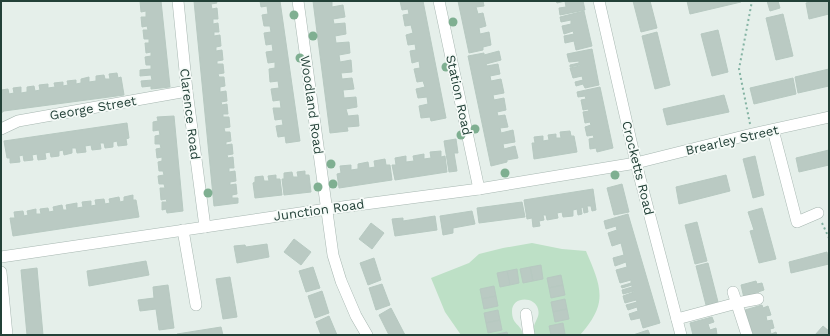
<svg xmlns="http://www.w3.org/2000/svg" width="830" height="336" font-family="'Work Sans',sans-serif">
<rect width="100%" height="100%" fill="#e5efea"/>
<path fill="#bde0c6" d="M532,243L562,249L586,251C592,266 602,285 599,302C597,314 588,326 580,335H535C534,332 533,329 534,326C536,319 540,316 538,309C535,296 512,296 512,311C512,326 521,323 523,335H461L445,312L431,278L469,263L479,254L503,248Z"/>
<g fill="#bacac3" stroke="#b7c9c1">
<path d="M140,1H161L170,87L151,89V86L142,87L141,81L152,80L151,75L140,76V70L151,69V65H146L145,57L151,56V52L146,53L145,43H149V39H144L143,30H148L147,26L142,27L141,17H146V11L141,12Z"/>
<path d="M194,1H216L217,3L211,4L212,9L217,8L218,19H213V24L218,23L219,32H214V36L220,35L221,46L216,47V51L222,50L223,60L217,61V64H223L224,73L218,74L219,77H224L225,86L220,87V92L226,91L227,101L221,102L222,105L227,104L228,114H223V117H229L230,127L224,128L225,132H230L231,141L226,142V145L232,144L233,154L227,155L228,158L233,157L234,168H229V172L235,171L236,181L230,182V185L236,184L237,194L232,195V198H238V203L214,206Z"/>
<path d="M260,1H280L300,141L286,143L285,136L278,137L276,126L283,125L282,119L275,120L273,108H281L280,100L273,101L271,89L279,88L278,81L270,82L269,69L275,68V62L268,63L266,52L273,51L272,44L266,45L264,33L271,32L270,26H264L262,15L268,14L267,6L261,7Z"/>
<path d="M313,1H332V7L343,5L345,17L333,19L334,24L345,23L346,34L335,36L336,43L349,42L350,53L339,55L340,62L351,60L352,72L341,73L342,79L352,78L354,89L343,90L344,98L356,97L357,107L346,109L348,116L358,115L359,126L347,127L348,131L330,133Z"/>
<path d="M400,1H423L446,118L431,121L430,117L421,118L419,106L428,104L427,97L418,98L416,89L425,87L423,81L417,82L414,69L420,68L419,61L412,63L410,51L416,50L415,44L408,45L406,35L413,33L411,25L405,26L403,15L409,14L408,9L402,10Z"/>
<path d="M458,1H483L484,6L476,7L478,14L483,13L486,26L479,28L480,34L489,32L491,45L483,47V50L469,53Z"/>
<path d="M556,1H583L585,10L560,15L559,8L566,7L565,1L557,3Z"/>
<path d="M633,1H650L657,28L641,32Z"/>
<path d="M687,1H741V2L690,14Z"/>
<path d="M767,1H778L780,8L770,11Z"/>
<path d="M815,1H829V14L809,19L806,3Z"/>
<path d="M584,11L592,46L576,50L574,41L565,43L564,36L574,34L573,31L564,34L562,26L571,24V20L561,22L560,17Z"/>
<path d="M783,14L793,56L776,60L766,18Z"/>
<path d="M718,30L728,72L712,76L701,34Z"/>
<path d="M657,32L670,85L655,89L642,36Z"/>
<path d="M592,49L599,85L585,88L583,84L576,86L575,82L583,80L582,76L573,78L570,68L580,66V65L570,67V65L579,63V61L569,62L567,54Z"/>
<path d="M499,51L501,60L486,64L487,66L498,64L500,74L490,76L491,81L501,79L504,93L493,95L494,100L504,98L506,110L497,112L498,116L505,115L508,127L500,128L501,133L513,130L515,142L503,144L504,149L515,146L518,158L507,160V162L491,166L468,56L484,53V55Z"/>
<path d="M829,69V86L798,93L795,77Z"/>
<path d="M117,73L118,78L121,77L124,95L4,111L1,113V90L8,89L9,94L14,93L13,88L21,87V93L27,92V87L34,86L35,91L40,90L39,85L48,84V88L55,87L54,83L63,82V86L68,85L67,81L76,80V84L81,83V79L89,77V82L96,81V76L104,75L105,79H110L109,74Z"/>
<path d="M793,78L796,94L754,104L750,88Z"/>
<path d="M600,87L613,148L597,152L596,148L590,149L589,139L594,138L593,135L587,136L585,127L591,125L590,122L585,123L583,112L589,111L588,109L583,110L581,100L586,99L585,96L578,97L577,92Z"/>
<path d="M724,95L729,112L667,125L663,109Z"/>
<path d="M174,116L183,211L167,213L166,209L162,210V202H167L166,199L161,200L160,188H165L164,184H159L158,176L164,175L163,171H159L158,162L162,161V157L157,158L156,149L161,148L160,144H155V136L160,135L159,130L153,131V122L158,121L157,117Z"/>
<path d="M127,123L129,138L126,139L127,145L118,146L117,141L113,142V147L105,148L104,143H100L101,149L92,150L91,145L85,146L86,152L77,153L76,148H72V153L64,155L63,150L59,151V156L51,157L50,152L45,153L46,159L38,160L37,154L32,155L33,160L24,161L23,155L19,156L20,162L10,163V158H7L4,141Z"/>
<path d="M570,131L571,136H574L577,152L534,159L532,143H535L534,137L543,136V141L549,140L548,135L556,134V138H561L560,132Z"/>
<path d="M456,139L458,153H454L457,171L449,172L444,141Z"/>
<path d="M829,150V165L799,172L796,158Z"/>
<path d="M441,151V157L445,156L447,172L395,180L392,165H396L395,158L406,156V162L414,161L413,156L424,154V159L431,158L430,152Z"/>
<path d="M755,156L764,195L753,198L743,159Z"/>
<path d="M385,159L386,165H390L392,180L339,188L337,174L341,173L340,166L351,165V170L358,169V164L368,162L369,168L375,167L374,161Z"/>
<path d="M305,171V175H309L311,192L284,195L282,179H284V173L292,172L293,177H298L297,172Z"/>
<path d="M276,175V179H280L282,195L255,198L253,183L255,182V177L263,176L264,181H269L268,176Z"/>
<path d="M726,175L730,191L679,204L676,187Z"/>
<path d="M622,184L629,212L614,215L607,188Z"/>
<path d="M593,189L596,210L592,211L591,206H587L588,212L584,213L583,207L581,208L582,214L578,215L577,209L573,210V216L563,217L562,212L557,213L558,218L547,220L546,215H543L544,220L539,221L540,226L533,227L532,218L527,219L524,200Z"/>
<path d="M133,195V200H136L139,217L13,236L10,218H15L14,212L23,211L24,216L28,215L27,211L36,209V214H41L40,209L48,208L49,212L54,211L53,207L62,205L63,210H67L66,205L77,203V208L83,207L82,202L91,201V206L96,205L95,200L104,199L105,204L110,203L109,199L119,197L120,202L124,201V197Z"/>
<path d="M522,202L525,217L479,223L477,208Z"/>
<path d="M762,208L776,259L759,263L750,231L754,230L748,212Z"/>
<path d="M472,211L475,224L453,228V233L443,235L440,216Z"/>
<path d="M628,214L660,323L643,328L640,318L631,320L629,314L638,311L637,307L628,310L626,305L637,302L636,300L625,303L623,296L634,292V291L623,294L622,290L632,287V285L622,288L621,286L631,283V280L620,283L616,270L627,267L626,262L615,266L613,258L624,255L621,243L612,246L608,233L617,230L616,226L606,229L604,221Z"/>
<path d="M435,216L437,230L395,236L392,219L403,218V221Z"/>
<path d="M697,222L707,261L695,264L685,225Z"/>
<path d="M371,223L384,233L372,249L359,239Z"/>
<path d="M294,239L311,252L301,265L284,252Z"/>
<path d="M267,244L269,257L237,263L234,246L245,245L246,247Z"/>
<path d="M827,252L829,264L791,273L789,262Z"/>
<path d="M374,258L381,280L368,285L360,263Z"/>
<path d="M146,261L149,275L89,286L87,271Z"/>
<path d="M708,263L718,302L706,305L696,266Z"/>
<path d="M541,265L543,279L533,281L530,267Z"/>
<path d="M313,267L320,288L306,292L299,271Z"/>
<path d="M530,267L533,281L523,283L520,269Z"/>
<path d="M37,268L43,335H27L21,270Z"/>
<path d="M517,269L519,283L510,285L507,271Z"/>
<path d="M507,271L510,285L500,287L497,273Z"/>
<path d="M561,275L563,285L549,288L547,278Z"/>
<path d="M230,277L237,317L223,319L216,279Z"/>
<path d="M756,281L757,284L762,283L764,290L758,292L759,294L744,298L741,285Z"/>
<path d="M382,284L390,305L376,310L369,288Z"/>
<path d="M168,285L174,328L159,330L156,309L140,311L138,300L154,298L153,287Z"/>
<path d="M563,285L565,295L551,298L549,288Z"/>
<path d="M494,286L496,296L482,299L480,289Z"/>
<path d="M322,291L329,313L315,318L308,296Z"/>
<path d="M496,296L498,306L484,309L482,299Z"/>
<path d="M565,299L567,309L553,312L551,302Z"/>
<path d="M762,305L763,308L768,306L771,315L766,316L767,321L772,320L774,328L770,329L771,334L776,332L777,335H753L745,310Z"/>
<path d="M391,308L405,335H389L379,315Z"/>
<path d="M567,309L569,319L555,322L553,312Z"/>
<path d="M498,310L500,320L486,323L484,313Z"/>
<path d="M329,316L337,335H321L316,322Z"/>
<path d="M712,317L714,322L708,324L710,330L716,328L717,335H693L690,323Z"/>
<path d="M500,320L502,330L488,333L486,323Z"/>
<path d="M563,323L565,334L551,335L549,326Z"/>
<path d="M823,326L829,331V335H815Z"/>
<path d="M221,327L223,335H177V334Z"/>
<path d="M648,330L650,335H633Z"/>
<path d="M507,332L508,335H493Z"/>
</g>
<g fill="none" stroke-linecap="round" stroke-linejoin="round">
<defs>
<g id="minor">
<path d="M178,1L187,91L205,227"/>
<path d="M298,1L333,255L341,281L356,316L367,335"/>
<path d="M439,1L479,189"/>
<path d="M599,1L636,163L681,335"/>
<path d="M1,129L18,121L187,91"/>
<path d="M773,130L797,222L818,213"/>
<path d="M183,230L196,305"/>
<path d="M1,257L327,209L479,189L636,163L752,134L829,117"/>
<path d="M1,272L7,335"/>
<path d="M733,292L747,335"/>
<path d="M526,314L529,335"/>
<path d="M677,319L737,303L758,299"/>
</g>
</defs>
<use href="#minor" stroke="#a7b7b1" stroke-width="12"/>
<g stroke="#84b3a3" stroke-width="2" stroke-dasharray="2 3" stroke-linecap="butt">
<path d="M750,124L739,69L752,1"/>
<path d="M822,223L829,238"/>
</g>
<use href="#minor" stroke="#fff" stroke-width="11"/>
</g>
<g fill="#7faf91">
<circle cx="294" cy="15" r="4.5"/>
<circle cx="453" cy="22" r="4.5"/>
<circle cx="313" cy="36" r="4.5"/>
<circle cx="300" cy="58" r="4.5"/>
<circle cx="446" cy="67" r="4.5"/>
<circle cx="475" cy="129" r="4.5"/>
<circle cx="461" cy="135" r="4.5"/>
<circle cx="331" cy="164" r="4.5"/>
<circle cx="505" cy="173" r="4.5"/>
<circle cx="615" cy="175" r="4.5"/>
<circle cx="333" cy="184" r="4.5"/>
<circle cx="318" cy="187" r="4.5"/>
<circle cx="208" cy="193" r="4.5"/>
</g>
<g text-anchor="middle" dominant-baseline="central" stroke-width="3.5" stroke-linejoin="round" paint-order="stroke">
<g font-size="13" fill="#234138" stroke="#f6fbf8">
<text transform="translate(459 95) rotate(78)">Station Road</text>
<text transform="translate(312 105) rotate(82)">Woodland Road</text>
<text transform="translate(93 108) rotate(-10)">George Street</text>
<text transform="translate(190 114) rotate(83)">Clarence Road</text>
<text transform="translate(732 140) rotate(-13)">Brearley Street</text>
<text transform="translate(638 168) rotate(76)">Crocketts Road</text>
<text transform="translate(319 210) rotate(-8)">Junction Road</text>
</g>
</g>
<rect width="830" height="336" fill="none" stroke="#234138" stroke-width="4"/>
</svg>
